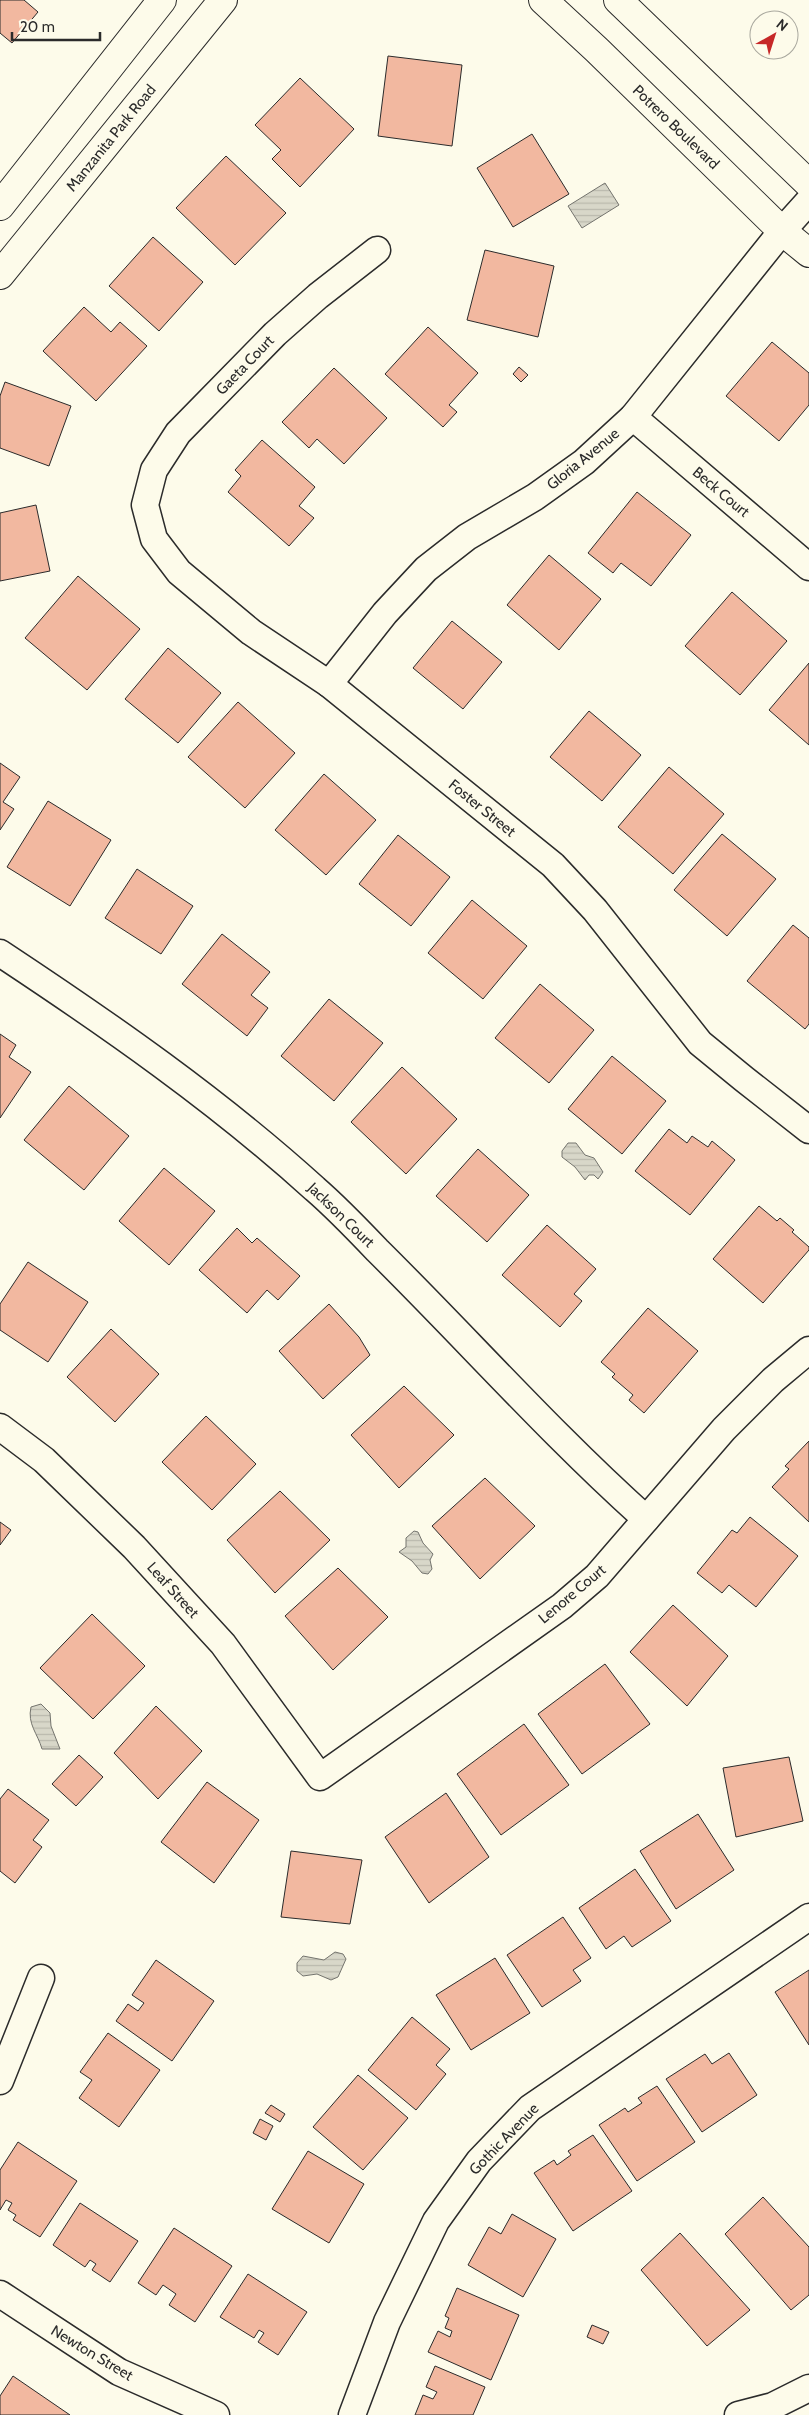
<svg xmlns="http://www.w3.org/2000/svg" width="809" height="2415" font-family="Cabin,sans-serif">
<defs>
<pattern id="water-rules" width="6" height="5" patternUnits="userSpaceOnUse" patternTransform="scale(1.25)"><rect width="6" height="5" fill="#d8d7c9"/><path d="M0 2.5h6" fill="none" stroke="#bab9ad"/></pattern>
</defs>
<rect width="100%" height="100%" fill="#fdfbea"/>
<g fill="url(#water-rules)" stroke="#74746e">
<path d="M605,183L619,205L582,228L568,206Z"/>
<path d="M568,1143H576L585,1155L594,1158L603,1172L598,1179L594,1175H589L585,1180L575,1167L562,1157V1151Z"/>
<path d="M414,1531L418,1532L423,1543L433,1554L430,1560L432,1569L428,1574L422,1573L412,1561L399,1552L406,1547V1538Z"/>
<path d="M41,1704L50,1713L51,1726L60,1749H42C38,1734 27,1724 31,1707Z"/>
<path d="M335,1952L343,1954L346,1959L338,1977L331,1980L317,1974L303,1976L297,1971V1963L303,1956L324,1960Z"/>
</g>
<g fill="#f2b8a0" stroke="#2b2b2b">
<path d="M0,0H24L38,12L12,43L0,33Z"/>
<path d="M388,56L462,65L452,146L378,136Z"/>
<path d="M300,78L354,129L300,187L272,159L281,150L255,125Z"/>
<path d="M532,134L569,194L513,227L477,168Z"/>
<path d="M226,156L286,213L235,265L176,208Z"/>
<path d="M153,237L203,282L159,331L109,286Z"/>
<path d="M485,250L554,266L538,337L467,320Z"/>
<path d="M84,307L111,332L120,322L147,346L96,401L43,351Z"/>
<path d="M428,327L478,373L449,405L457,412L443,427L385,374Z"/>
<path d="M772,342L809,373V405L779,441L726,396Z"/>
<path d="M519,367L528,375L521,382L513,374Z"/>
<path d="M334,368L387,418L344,464L317,439L309,448L282,422Z"/>
<path d="M5,382L71,406L49,466L0,448V396Z"/>
<path d="M262,440L315,487L299,506L314,518L289,546L228,492L241,476L235,470Z"/>
<path d="M637,492L691,535L651,586L621,563L613,573L588,553Z"/>
<path d="M36,505L50,571L0,581V513Z"/>
<path d="M549,555L601,599L559,650L507,605Z"/>
<path d="M78,576L140,629L87,690L25,638Z"/>
<path d="M732,592L787,641L740,695L685,646Z"/>
<path d="M452,621L502,662L463,709L413,668Z"/>
<path d="M168,648L221,693L178,743L125,699Z"/>
<path d="M809,663V745L769,710Z"/>
<path d="M238,702L295,753L245,808L188,757Z"/>
<path d="M589,711L641,755L602,801L550,757Z"/>
<path d="M0,763L20,777L3,802L14,809L0,830Z"/>
<path d="M669,767L724,814L673,874L618,827Z"/>
<path d="M324,774L376,820L326,875L275,830Z"/>
<path d="M48,801L111,840L70,906L7,867Z"/>
<path d="M722,834L776,879L727,936L674,890Z"/>
<path d="M398,835L450,877L411,926L359,884Z"/>
<path d="M137,869L193,906L161,954L105,918Z"/>
<path d="M472,900L527,946L483,999L428,953Z"/>
<path d="M793,925L809,938V1024L805,1029L747,981Z"/>
<path d="M222,934L270,972L251,995L268,1008L247,1036L182,984Z"/>
<path d="M540,984L594,1030L549,1083L495,1038Z"/>
<path d="M329,999L383,1043L334,1101L281,1056Z"/>
<path d="M0,1034L16,1045L9,1057L31,1072L0,1118Z"/>
<path d="M612,1056L666,1101L622,1154L568,1109Z"/>
<path d="M402,1067L457,1119L406,1174L351,1122Z"/>
<path d="M69,1086L129,1136L84,1190L24,1140Z"/>
<path d="M669,1129L687,1143L692,1136L708,1147L712,1141L735,1160L690,1215L635,1171Z"/>
<path d="M478,1149L529,1195L487,1242L436,1196Z"/>
<path d="M164,1168L215,1211L169,1265L119,1221Z"/>
<path d="M759,1206L777,1221L780,1218L794,1230L792,1232L809,1247V1250L763,1303L713,1259Z"/>
<path d="M547,1225L596,1269L574,1294L582,1301L560,1327L502,1275Z"/>
<path d="M237,1228L252,1243L257,1238L300,1276L278,1300L267,1290L247,1313L199,1270Z"/>
<path d="M28,1262L88,1302L48,1362L0,1330V1304Z"/>
<path d="M329,1304L359,1337L370,1355L323,1399L279,1351Z"/>
<path d="M648,1308L698,1351L644,1413L629,1400L633,1395L612,1377L615,1374L601,1362Z"/>
<path d="M111,1329L159,1374L115,1422L67,1377Z"/>
<path d="M404,1386L454,1435L399,1488L351,1435Z"/>
<path d="M206,1416L256,1464L212,1510L162,1462Z"/>
<path d="M809,1441V1522L772,1487L789,1469L785,1466Z"/>
<path d="M485,1478L535,1526L480,1579L432,1526Z"/>
<path d="M280,1491L330,1540L275,1593L227,1540Z"/>
<path d="M750,1517L798,1556L756,1607L729,1585L722,1593L697,1573L732,1530L737,1533Z"/>
<path d="M0,1522L11,1530L0,1545Z"/>
<path d="M338,1568L388,1617L333,1670L285,1616Z"/>
<path d="M673,1605L728,1656L687,1706L630,1652Z"/>
<path d="M92,1614L145,1666L93,1719L40,1668Z"/>
<path d="M605,1664L650,1724L582,1774L538,1714Z"/>
<path d="M156,1706L202,1751L158,1799L114,1753Z"/>
<path d="M524,1724L569,1785L501,1835L457,1774Z"/>
<path d="M79,1755L103,1777L76,1806L52,1784Z"/>
<path d="M789,1757L803,1821L736,1837L723,1768Z"/>
<path d="M207,1782L259,1820L214,1883L161,1842Z"/>
<path d="M8,1789L49,1820L33,1840L42,1847L15,1883L0,1871V1799Z"/>
<path d="M446,1793L489,1857L429,1903L385,1837Z"/>
<path d="M698,1814L734,1870L676,1909L640,1851Z"/>
<path d="M291,1851L362,1860L350,1924L281,1917Z"/>
<path d="M635,1869L671,1921L632,1947L624,1936L606,1949L579,1908Z"/>
<path d="M563,1917L591,1958L573,1970L581,1981L542,2007L507,1955Z"/>
<path d="M495,1958L530,2013L471,2050L436,1995Z"/>
<path d="M156,1960L214,2001L172,2061L116,2021L128,2004L138,2011L144,2003L132,1995Z"/>
<path d="M809,1970V2045L775,1992Z"/>
<path d="M412,2017L450,2049L436,2065L446,2074L416,2110L368,2070Z"/>
<path d="M108,2033L160,2070L119,2127L79,2098L92,2080L80,2072Z"/>
<path d="M729,2053L757,2095L702,2132L666,2079L705,2054L712,2064Z"/>
<path d="M358,2075L408,2118L363,2170L313,2127Z"/>
<path d="M657,2086L695,2142L637,2181L599,2125L625,2108L628,2112L642,2103L638,2098Z"/>
<path d="M271,2105L285,2114L280,2122L265,2113Z"/>
<path d="M260,2119L273,2126L266,2140L253,2133Z"/>
<path d="M593,2135L632,2191L573,2231L534,2173L554,2160L557,2165L571,2155L568,2151Z"/>
<path d="M18,2142L77,2181L40,2237L13,2220L16,2215L8,2210L12,2203L6,2200L0,2210V2170Z"/>
<path d="M308,2151L364,2184L329,2243L272,2209Z"/>
<path d="M763,2197L809,2247V2295L791,2310L725,2234Z"/>
<path d="M80,2203L138,2241L110,2282L92,2270L96,2264L90,2260L85,2267L53,2245Z"/>
<path d="M512,2214L556,2239L523,2297L468,2265L489,2227L501,2234Z"/>
<path d="M174,2228L232,2266L195,2322L169,2305L176,2294L163,2285L156,2295L138,2283Z"/>
<path d="M680,2233L750,2310L707,2346L641,2270Z"/>
<path d="M248,2274L307,2312L278,2355L258,2342L264,2333L259,2330L254,2338L220,2317Z"/>
<path d="M457,2288L519,2315L491,2380L428,2352L438,2331L450,2337L452,2331L445,2328L449,2318L445,2316Z"/>
<path d="M592,2325L609,2332L603,2344L587,2337Z"/>
<path d="M435,2366L485,2387L473,2415H415L423,2395L433,2399L437,2392L426,2387Z"/>
<path d="M13,2376L70,2415H0V2396Z"/>
</g>
<g fill="none" stroke-linecap="round" stroke-linejoin="round">
<defs>
<g id="minor">
<path d="M377,250L318,296L275,334L178,433L154,470L145,505L154,539L179,572L251,632L329,684L553,865L595,910L700,1043L744,1079L809,1130"/>
<path d="M633,417L809,567"/>
<path d="M329,684L385,613L426,569L467,537L535,497L584,462L633,417L782,231L809,201"/>
<path d="M0,953C109,1025 218,1101 315,1189C337,1208 357,1229 377,1250C467,1339 551,1434 646,1519"/>
<path d="M0,1427L44,1460L134,1547L223,1644L320,1777L562,1606L597,1576L724,1429L773,1380L809,1350"/>
<path d="M0,2081L41,1978"/>
<path d="M0,2294L119,2372L216,2415"/>
<path d="M352,2415L387,2322L436,2221L479,2161L530,2108L809,1917"/>
<path d="M738,2415L773,2406L809,2388"/>
</g>
<g id="tertiary">
<path d="M543,0L597,50L782,231L809,253"/>
<path d="M618,0L809,184"/>
<path d="M0,206L162,0"/>
<path d="M0,275L223,0"/>
</g>
</defs>
<use href="#minor" stroke="#2b2b2b" stroke-width="29"/>
<use href="#tertiary" stroke="#2b2b2b" stroke-width="30"/>
<use href="#minor" stroke="#fdfbea" stroke-width="26"/>
<use href="#tertiary" stroke="#fdfbea" stroke-width="28"/>
</g>
<g text-anchor="middle" dominant-baseline="central" stroke-width="4" stroke-linejoin="round" paint-order="stroke">
<g font-size="15" fill="#2b2b2b" stroke="#fdfbea">
<text transform="translate(676 127) rotate(44)">Potrero Boulevard</text>
<text transform="translate(111 138) rotate(-51)">Manzanita Park Road</text>
<text transform="translate(245 365) rotate(-46)">Gaeta Court</text>
<text transform="translate(583 459) rotate(-39)">Gloria Avenue</text>
<text transform="translate(721 492) rotate(40)">Beck Court</text>
<text transform="translate(482 808) rotate(39)">Foster Street</text>
<text transform="translate(341 1215) rotate(44)">Jackson Court</text>
<text transform="translate(173 1590) rotate(48)">Leaf Street</text>
<text transform="translate(572 1594) rotate(-40)">Lenore Court</text>
<text transform="translate(504 2139) rotate(-46)">Gothic Avenue</text>
<text transform="translate(92 2353) rotate(31)">Newton Street</text>
</g>
</g>
<g transform="translate(774 35) rotate(39)"><circle r="24" fill="#fdfbea" stroke="#a9a89e"/>
<path d="M0-4L9 19L0 12L-9 19Z" fill="#c62828"/>
<text y="-8" font-size="14" font-weight="bold" text-anchor="middle" fill="#2b2b2b">N</text>
</g>
<path d="M12 32v8h88v-8" fill="none" stroke="#2b2b2b" stroke-width="2.5"/>
<text x="20" y="32" font-size="15" fill="#2b2b2b" stroke="#fdfbea" stroke-width="4" paint-order="stroke">20 m</text>
</svg>
